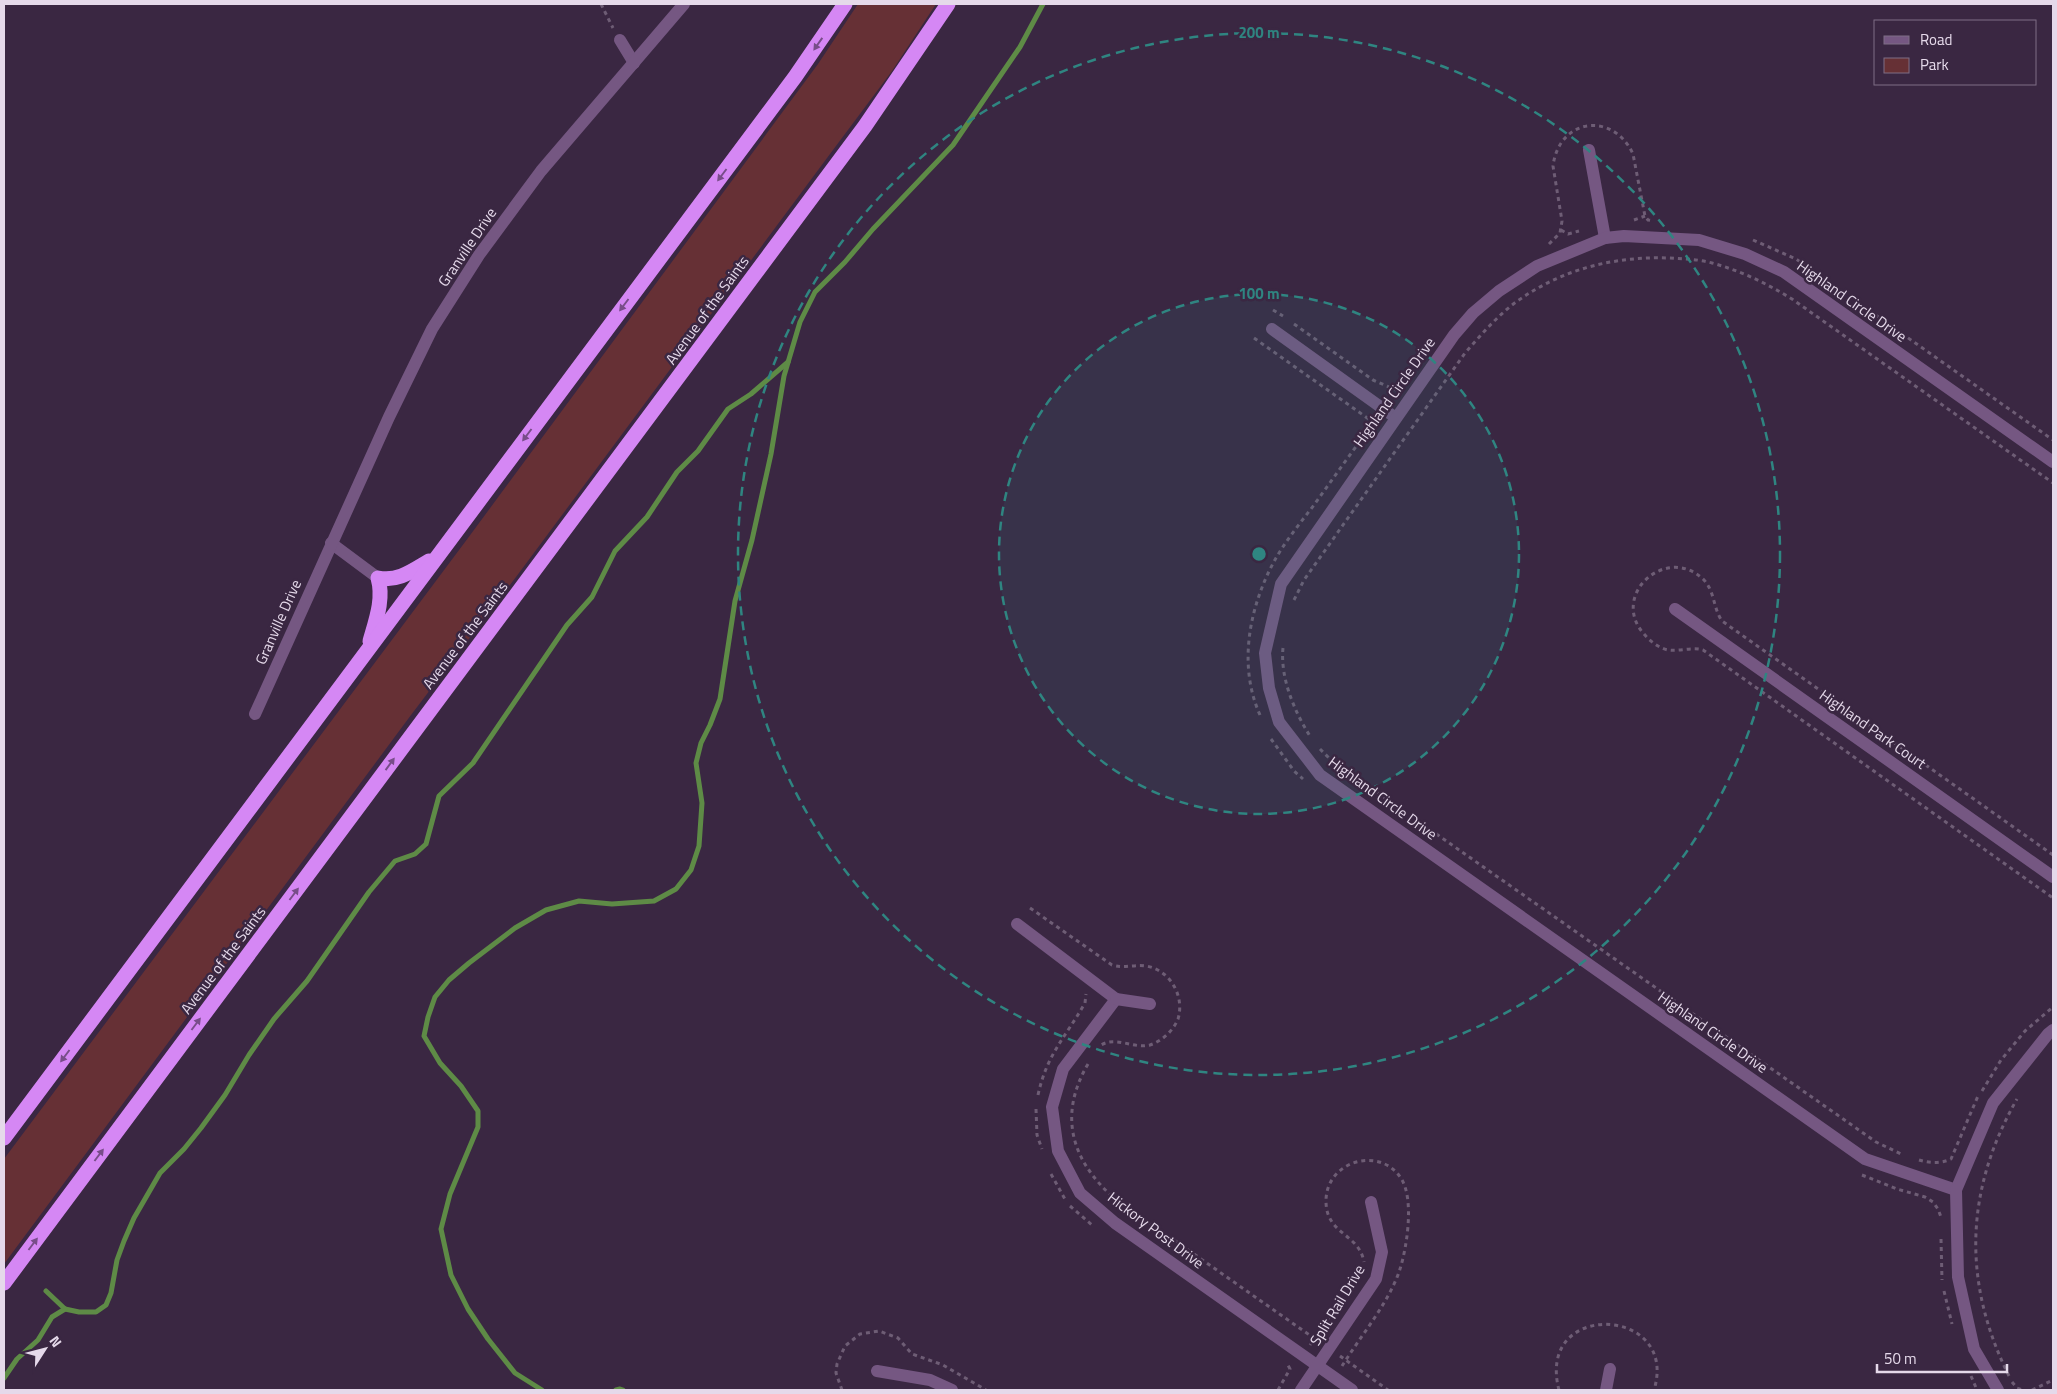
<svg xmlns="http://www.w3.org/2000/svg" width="2057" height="1394" font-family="'Titillium Web',sans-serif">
<rect width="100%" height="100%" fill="#3a2742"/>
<path fill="#663035" d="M858,4H936L892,71L827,158L519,573L411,715L4,1264V1159L468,538L818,64Z"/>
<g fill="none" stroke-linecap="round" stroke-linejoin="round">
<g stroke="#5e8b46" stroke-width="5">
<path d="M46,1291L65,1309L79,1312H96L106,1305L111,1293L117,1260L124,1241L134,1218L160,1173L184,1149L201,1128L225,1095L249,1055L274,1019L307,981L369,892L395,861L415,854L426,844L439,796L473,763L567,625L592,597L615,551L647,517L677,472L698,451L728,409L751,394L788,362"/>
<path d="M4,1378L17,1359L38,1340L52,1317L65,1309"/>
<path d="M542,1390L515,1373L488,1339L468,1309L451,1275L441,1229L450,1194L478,1127V1111L461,1086L440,1063L424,1036L428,1017L435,997L449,980L469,963L515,928L546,910L579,901L612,904L654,901L676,889L691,870L699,846L702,803L696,763L701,743L710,725L720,699L735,601L752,540L771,454L784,376L800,322L815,292L845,262L873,229L953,145L1020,47L1043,4"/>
<path d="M616,1390L620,1389L623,1390"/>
</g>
<g stroke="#6e5d75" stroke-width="3" stroke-dasharray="4 4" stroke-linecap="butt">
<path d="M601,4L613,28"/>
<path d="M1634,220L1645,216"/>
<path d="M1561,230L1568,234L1579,231"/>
<path d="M1753,240L1796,259L2053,440"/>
<path d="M1549,244L1560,233L1562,221L1553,166C1559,118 1613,111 1633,154L1645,216L1648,220L1654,221"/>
<path d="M1273,310L1283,316"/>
<path d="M1294,324L1373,380L1396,390"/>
<path d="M1254,338L1373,422"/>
<path d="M1294,600L1304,580L1465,353C1481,335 1496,317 1516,302C1562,269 1614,256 1670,258C1684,259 1698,259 1712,263C1741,271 1766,283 1792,299L2053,483"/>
<path d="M1283,648C1280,677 1294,711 1310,736"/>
<path d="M1260,715C1237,664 1250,604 1276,558C1287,539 1301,522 1314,505C1334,477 1354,449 1374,422"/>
<path d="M1271,739L1294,771L1303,779"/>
<path d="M1320,749L1329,758L1365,784L1876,1142L1901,1154"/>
<path d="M2053,855L1722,621C1713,608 1715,592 1704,580C1667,543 1609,595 1644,634C1649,640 1655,645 1662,648C1674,654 1690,646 1703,650L2053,898"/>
<path d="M1030,908L1112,965C1124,969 1134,964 1146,966C1170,970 1185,996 1178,1019C1173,1031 1162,1041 1150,1045C1133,1049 1117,1036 1101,1045"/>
<path d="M1088,1064C1058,1115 1071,1160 1114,1198L1318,1341"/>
<path d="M1982,1091L2001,1060L2025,1031L2053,1007"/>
<path d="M1038,1095C1047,1054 1065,1038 1085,1003L1086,994"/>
<path d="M1036,1109L1037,1135L1042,1149"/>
<path d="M1919,1160C1929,1163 1940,1164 1951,1159L1978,1096"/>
<path d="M1051,1174L1066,1201"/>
<path d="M1862,1175L1897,1189L1925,1197L1933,1202L1938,1209L1941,1217"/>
<path d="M1070,1206L1092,1225"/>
<path d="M1941,1239L1942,1280"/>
<path d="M1944,1291L1952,1324"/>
<path d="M1310,1345L1341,1301"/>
<path d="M1340,1356L1388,1390"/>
<path d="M1342,1366C1360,1337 1390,1301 1400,1269C1407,1247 1414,1201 1402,1180C1382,1145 1326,1160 1326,1201C1326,1235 1359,1233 1364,1262"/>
<path d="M1971,1376L1977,1390"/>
<path d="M2009,1376C1962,1282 1965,1190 2017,1099"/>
<path d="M2012,1382L2017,1388L2023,1390"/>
<path d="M842,1390L836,1373L837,1364L845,1346L860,1334L879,1331L898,1338L912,1354L943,1365L986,1390"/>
<path d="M1278,1390L1290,1369L1288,1365"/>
<path d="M1559,1390C1535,1299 1680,1306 1654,1390"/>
<path d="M2032,1390L2053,1380"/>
</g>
<g stroke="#755782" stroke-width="12">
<path d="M620,40L634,63"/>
<path d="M1589,150L1605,238"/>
<path d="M1272,329L1396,418"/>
<path d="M331,543L378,578"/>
<path d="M1675,609L2053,877"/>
<path d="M255,714L389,417L432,329L479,255L541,171L684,4"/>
<path d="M1017,924L1116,999L1063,1069L1052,1107L1058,1151L1080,1193L1115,1223L1352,1390"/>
<path d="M1116,999L1150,1004"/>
<path d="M1956,1190L1865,1159L1320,775L1279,722L1269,688L1265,653L1281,584L1454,335L1473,313L1499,291L1537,266L1605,238L1624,236L1699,240L1745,254L1784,272L2053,462"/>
<path d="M877,1371L930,1380L952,1390"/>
<path d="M1301,1390L1376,1279L1382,1252L1371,1202"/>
<path d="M1606,1390L1610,1369"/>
<path d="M1998,1390L1974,1349L1958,1277L1956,1190L1993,1103L2048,1034L2053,1030"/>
</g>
<g stroke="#d587f4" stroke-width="15">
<path d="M370,641C376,620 384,599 378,578C398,582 412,571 429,561"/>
<path d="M4,1138L795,77L845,4"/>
<path d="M4,1283L865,126L948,4"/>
</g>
</g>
<defs><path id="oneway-solid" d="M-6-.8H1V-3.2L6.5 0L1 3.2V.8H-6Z" transform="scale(1.25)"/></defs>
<g fill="#784d89">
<use href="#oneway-solid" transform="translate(818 44) rotate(125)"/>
<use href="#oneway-solid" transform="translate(722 175) rotate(127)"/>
<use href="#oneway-solid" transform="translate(624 305) rotate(127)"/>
<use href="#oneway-solid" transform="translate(527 435) rotate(127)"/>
<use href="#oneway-solid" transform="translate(390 764) rotate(-54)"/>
<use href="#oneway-solid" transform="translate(294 894) rotate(-53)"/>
<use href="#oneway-solid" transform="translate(196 1024) rotate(-53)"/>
<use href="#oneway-solid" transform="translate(65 1056) rotate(127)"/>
<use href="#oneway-solid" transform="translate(99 1155) rotate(-53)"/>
<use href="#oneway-solid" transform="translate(33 1244) rotate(-53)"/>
</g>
<circle cx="1259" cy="554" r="260" fill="#2f8581" fill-opacity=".12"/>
<g fill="none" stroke="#2f8581" stroke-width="2.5" stroke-dasharray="9 6">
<circle cx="1259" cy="554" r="260"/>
<circle cx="1259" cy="554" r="521"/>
</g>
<g text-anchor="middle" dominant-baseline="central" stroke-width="5" stroke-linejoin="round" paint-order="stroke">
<g font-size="15" fill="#e5d9ea" stroke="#3a2742">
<text transform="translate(467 247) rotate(-56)">Granville Drive</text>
<text transform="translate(1852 301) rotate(35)">Highland Circle Drive</text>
<text transform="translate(707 310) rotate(-54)">Avenue of the Saints</text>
<text transform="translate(1394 392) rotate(-55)">Highland Circle Drive</text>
<text transform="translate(278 622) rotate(-66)">Granville Drive</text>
<text transform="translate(465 635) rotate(-53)">Avenue of the Saints</text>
<text transform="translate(1873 729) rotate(35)">Highland Park Court</text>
<text transform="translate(1383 798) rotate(36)">Highland Circle Drive</text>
<text transform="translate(223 960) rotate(-53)">Avenue of the Saints</text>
<text transform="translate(1713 1032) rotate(35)">Highland Circle Drive</text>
<text transform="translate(1156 1230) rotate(37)">Hickory Post Drive</text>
<text transform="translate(1337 1305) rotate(-59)">Split Rail Drive</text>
</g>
</g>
<circle cx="1259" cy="554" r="8" fill="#2f8581" stroke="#3a2742" stroke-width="2.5"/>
<g font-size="15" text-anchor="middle" font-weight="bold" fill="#2f8581" stroke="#3a2742" stroke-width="5" stroke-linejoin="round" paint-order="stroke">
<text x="1259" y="38">200 m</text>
<text x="1259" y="299">100 m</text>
</g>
<rect width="2057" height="1394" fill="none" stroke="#e5d9ea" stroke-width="10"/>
<rect x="1874" y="20" width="162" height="65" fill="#3a2742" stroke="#7e6e85"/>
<rect x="1884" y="36" width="25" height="8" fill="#755782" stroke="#7e6e85"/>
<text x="1920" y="45" font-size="15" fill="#e5d9ea">Road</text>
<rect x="1884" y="58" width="25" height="15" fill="#663035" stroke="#7e6e85"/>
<text x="1920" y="70" font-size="15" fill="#e5d9ea">Park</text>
<g transform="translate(45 1349) rotate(54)" stroke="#3a2742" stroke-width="4" paint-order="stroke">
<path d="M0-4L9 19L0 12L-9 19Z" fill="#e5d9ea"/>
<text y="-8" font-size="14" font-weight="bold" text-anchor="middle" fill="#e5d9ea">N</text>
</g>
<path d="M1877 1364v8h130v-8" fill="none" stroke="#e5d9ea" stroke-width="2.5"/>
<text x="1884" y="1364" font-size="15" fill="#e5d9ea" stroke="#3a2742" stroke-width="4" paint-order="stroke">50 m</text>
</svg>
